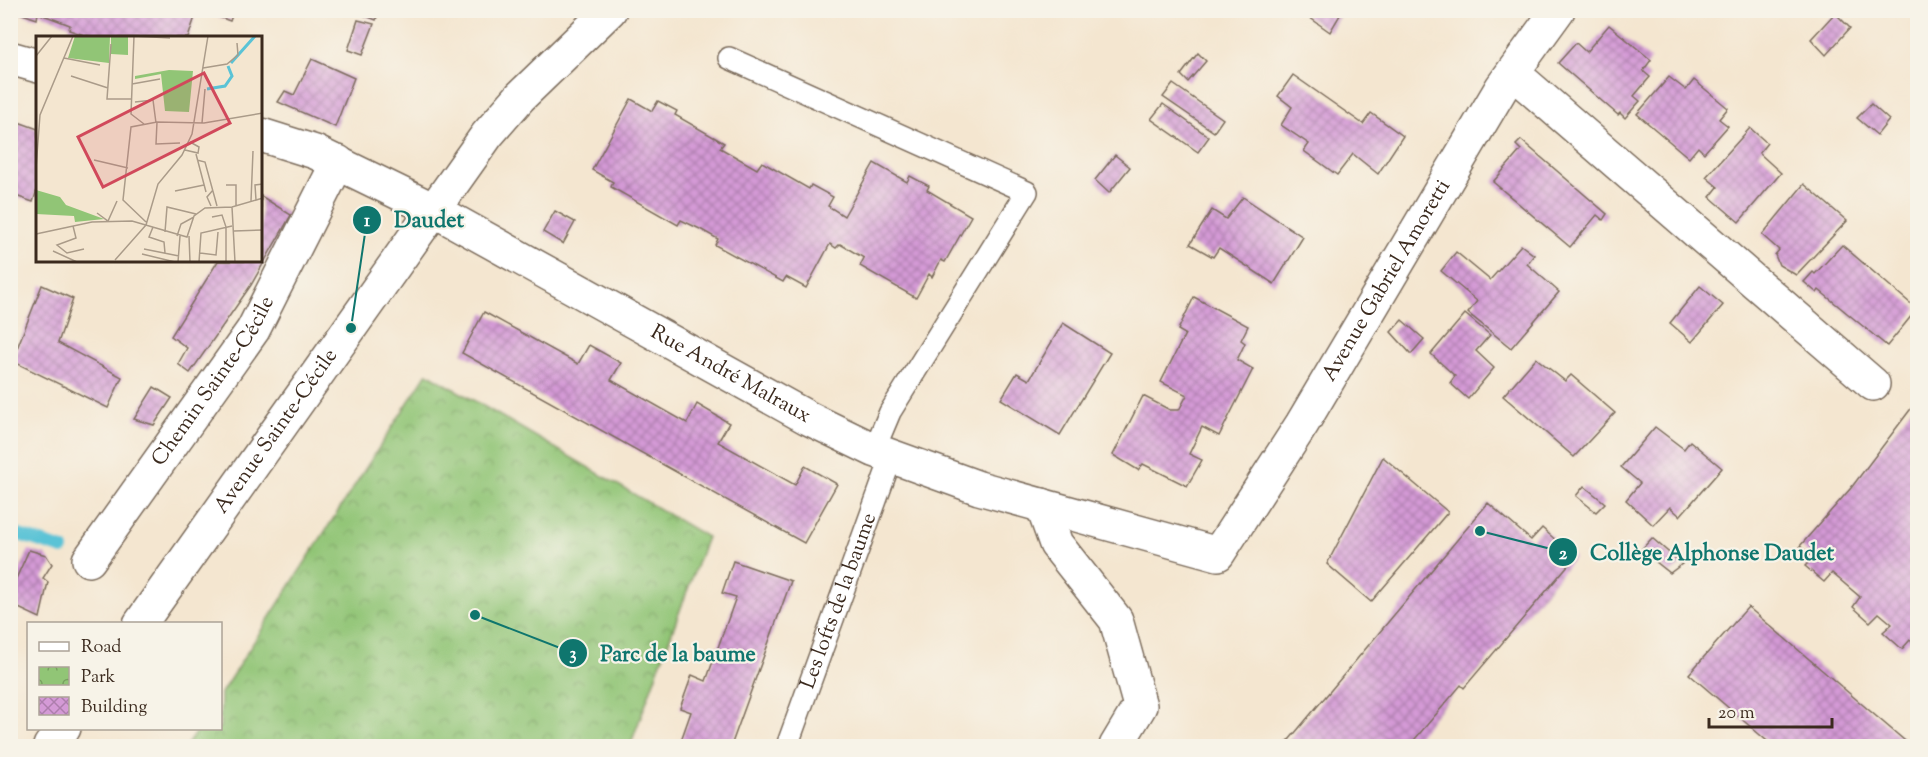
<svg xmlns="http://www.w3.org/2000/svg" width="1928" height="757" font-family="'Sorts Mill Goudy',serif">
<defs>
<pattern id="park-crowns" width="20" height="18" patternUnits="userSpaceOnUse" patternTransform="scale(1.5)"><rect width="20" height="18" fill="#91c576"/><path d="M2 6a3 3 0 1 1 6 0M12 15a3 3 0 1 1 6 0" fill="none" stroke="#78a060"/></pattern>
<pattern id="building-cross-hatch" width="8" height="8" patternUnits="userSpaceOnUse" patternTransform="scale(1.5)"><rect width="8" height="8" fill="#d49ad6"/><path d="M0 0l8 8M0 8l8-8" fill="none" stroke="#ad7ead"/></pattern>
</defs>
<rect width="100%" height="100%" fill="#f7f3e8"/>
<filter id="ink" filterUnits="userSpaceOnUse"><feTurbulence type="fractalNoise" baseFrequency=".0167" numOctaves="2"/><feDisplacementMap in="SourceGraphic" scale="12" xChannelSelector="R" yChannelSelector="G"/><feConvolveMatrix kernelMatrix="1 2 1 2 8 2 1 2 1" color-interpolation-filters="sRGB"/></filter>
<filter id="wash" filterUnits="userSpaceOnUse"><feTurbulence type="fractalNoise" baseFrequency=".008" numOctaves="4" result="noise"/><feDisplacementMap in="SourceGraphic" scale="24" xChannelSelector="R" yChannelSelector="G"/><feGaussianBlur stdDeviation="1.35" result="paint"/><feColorMatrix in="noise" values="0 0 0 0 0 0 0 0 0 0 0 0 0 0 0 0 0 1.4 0 .05"/><feComposite in="paint" operator="in"/></filter>
<g filter="url(#wash)">
<rect width="100%" height="100%" fill="#f4e6d0"/>
<path fill="url(#park-crowns)" stroke="#66784a" stroke-width="1.5" d="M427,373L707,537L630,746H186L198,729L220,728L221,693Z"/>
<g fill="none" stroke-linecap="round" stroke-linejoin="round">
<path stroke="#5ac3d6" stroke-width="12" d="M10,532L63,549"/>
</g>
<g id="blocks">
<g fill="url(#building-cross-hatch)">
<path d="M11,10H174L195,17L188,38H93L69,30L70,25L38,13L37,19Z"/>
<path d="M212,10H234L230,21L211,14Z"/>
<path d="M351,10H379L376,20Z"/>
<path d="M1299,10H1343L1330,32Z"/>
<path d="M1835,13L1850,28L1826,55L1811,39Z"/>
<path d="M358,20L374,24L362,55L348,50Z"/>
<path d="M1609,25L1651,60L1643,71L1650,77L1634,96L1640,101L1625,118L1620,113L1618,115L1558,63L1576,43L1586,52Z"/>
<path d="M1198,53L1206,61L1188,82L1181,75Z"/>
<path d="M312,59L354,78L335,127L278,102L285,91L294,95Z"/>
<path d="M1293,75L1363,124L1371,113L1403,136L1378,174L1353,154L1337,175L1304,151L1309,144L1281,125L1292,107L1278,96Z"/>
<path d="M1669,77L1686,90L1694,80L1728,108L1719,119L1728,126L1704,153L1698,147L1689,158L1637,114Z"/>
<path d="M1173,84L1223,119L1214,132L1163,97Z"/>
<path d="M631,99L652,111L658,101L677,111L675,115L724,143L720,148L757,169L762,162L809,189L811,185L833,197L828,206L844,216L874,163L907,182L910,176L929,186L927,190L971,216L945,262L941,260L932,277L929,274L916,298L860,266L864,258L840,244L836,248L830,244L806,288L786,277L783,282L715,245L718,239L700,229L681,220L678,225L611,187L613,182L592,170Z"/>
<path d="M1163,104L1209,137L1198,152L1151,119Z"/>
<path d="M1871,104L1889,120L1877,135L1857,118Z"/>
<path d="M10,119L38,129V187L33,202L10,194Z"/>
<path d="M1750,128L1767,143L1759,153L1781,173L1739,222L1710,197L1718,187L1706,177Z"/>
<path d="M1521,140L1607,214L1603,220L1597,215L1570,247L1493,182L1521,150L1516,145Z"/>
<path d="M1115,155L1130,167L1109,193L1095,180Z"/>
<path d="M1804,184L1847,221L1796,275L1779,265L1775,255L1779,250L1762,235Z"/>
<path d="M261,196L291,215L251,285L190,373L178,364L187,348L171,336L218,261H261Z"/>
<path d="M1243,197L1303,237L1274,284L1219,248L1213,257L1190,244L1212,210L1226,219Z"/>
<path d="M555,211L575,222L563,244L543,232Z"/>
<path d="M1521,245L1534,255L1527,264L1559,292L1511,348L1468,313L1477,301L1441,271L1456,252L1490,280Z"/>
<path d="M1842,245L1917,309L1887,346L1819,290L1817,293L1804,282L1813,272L1815,274Z"/>
<path d="M42,285L73,299L58,343L122,377L108,408L12,361Z"/>
<path d="M1700,286L1723,305L1692,342L1670,323Z"/>
<path d="M1194,297L1248,326L1241,340L1245,343L1237,360L1253,369L1219,436L1202,427L1189,454L1202,460L1187,486L1143,464L1138,470L1113,455L1143,396L1170,410H1179L1187,395L1161,382L1185,334L1178,330Z"/>
<path d="M484,312L578,364L589,345L621,363L611,380L687,423L697,404L729,423L718,442L795,485L805,466L837,484L804,543L462,353Z"/>
<path d="M1465,314L1490,335L1476,351L1494,368L1468,399L1450,383L1455,376L1431,354Z"/>
<path d="M1402,320L1424,339L1411,354L1391,332Z"/>
<path d="M1063,323L1110,353L1060,435L1001,399L1017,373L1029,380Z"/>
<path d="M1536,358L1565,381L1571,375L1615,413L1574,457L1503,396Z"/>
<path d="M154,387L172,398L154,425L134,419Z"/>
<path d="M1916,402L1917,646L1910,640L1902,649L1883,632L1892,624L1879,613L1870,622L1853,607L1860,597L1832,573L1824,582L1805,566L1813,558L1800,546L1851,488Z"/>
<path d="M1655,427L1684,449L1690,441L1722,468L1680,516L1670,507L1653,525L1626,500L1640,483L1621,467Z"/>
<path d="M1383,457L1448,512L1371,602L1327,564Z"/>
<path d="M1584,486L1605,503L1596,512L1576,496Z"/>
<path d="M1488,503L1531,540L1542,528L1575,557L1464,688L1461,685L1409,746H1284Z"/>
<path d="M1652,538L1682,564L1670,573L1641,550Z"/>
<path d="M29,550L46,555L52,564L43,578L48,582L40,618L10,604V592Z"/>
<path d="M733,561L791,581L731,746H679L691,712L680,708L692,675L706,681L736,597L722,593Z"/>
<path d="M1748,607L1911,746H1773L1689,674Z"/>
</g>
</g>
</g>
<g filter="url(#ink)">
<use href="#blocks" fill-opacity="0" stroke="#7c6c5c" stroke-width="1.5"/>
<g fill="none" stroke-linecap="round" stroke-linejoin="round">
<defs>
<g id="lane">
<path d="M729,58L1027,192L890,412L874,450"/>
<path id="s1" d="M787,746L892,456"/>
</g>
<g id="street">
<path d="M10,58L38,66"/>
<path d="M1513,73L1873,384"/>
<path id="s2" d="M261,135L315,152L434,210L808,418L874,450L979,488L1218,554L1302,424L1502,87L1558,10"/>
<path d="M1042,505L1056,544L1116,620L1140,706L1116,746"/>
<path id="s3" d="M89,560L253,330L338,162"/>
</g>
<g id="secondary">
<path id="s4" d="M140,624L487,135L520,97L610,10"/>
<path d="M50,746L64,728"/>
</g>
</defs>
<use href="#lane" stroke="#7c6c5c" stroke-width="24"/>
<use href="#street" stroke="#7c6c5c" stroke-width="36"/>
<use href="#secondary" stroke="#7c6c5c" stroke-width="36"/>
<use href="#lane" stroke="#fff" stroke-width="21"/>
<use href="#street" stroke="#fff" stroke-width="33"/>
<use href="#secondary" stroke="#fff" stroke-width="33"/>
</g>
</g>
<g text-anchor="middle" dominant-baseline="central" stroke-width="4.5" stroke-linejoin="round" paint-order="stroke">
<g font-size="21" fill="#3b2a1e" stroke="#f7f3e8">
<text stroke="none"><textPath href="#s2" startOffset="1371">Avenue Gabriel Amoretti</textPath></text>
<text stroke="none"><textPath href="#s2" startOffset="528">Rue André Malraux</textPath></text>
<text stroke="none"><textPath href="#s3" startOffset="218">Chemin Sainte-Cécile</textPath></text>
<text stroke="none"><textPath href="#s4" startOffset="236">Avenue Sainte-Cécile</textPath></text>
<text stroke="none"><textPath href="#s1" startOffset="154">Les lofts de la baume</textPath></text>
</g>
</g>
<g transform="translate(36 36)">
<rect width="226" height="226" fill="#f4e6d0"/>
<path d="M39,0H74L73,27L32,22ZM75,0H92V19L75,18Z" fill="#91c576"/>
<path d="M133,34L157,35L153,76L129,75L125,38L99,43V40Z" fill="#91c576"/>
<path d="M0,154L24,161L30,169L68,183L39,186L38,180L0,178Z" fill="#91c576"/>
<path fill="none" stroke="#5ac3d6" stroke-width="3" d="M195,27L219,0M171,53L189,50L196,40L192,30"/>
<path fill="none" stroke="#aa9b89" stroke-width="1.5" d="M75,8L71,63H96M0,20L16,0M28,22L64,29M167,32L191,28L202,19L201,7M35,40L72,52M96,48L124,43M99,66L117,64L120,87M121,86L120,108L144,107M166,87L169,53M108,88L95,78L98,0L134,2M149,114L162,117L163,111L154,106M160,118L170,156M58,124L92,132M161,124L169,126L181,170M0,132L4,79L37,0M190,149H200V170M139,155L168,149M220,164L219,149L227,148M215,165L217,115M175,170L171,161L177,154M196,171L199,226M61,177L72,185L81,165M176,181L186,179L190,191V226M110,186L87,164L95,91L121,86L168,87L227,77M110,189L122,148L146,119L156,98L172,0M37,190L40,202L21,209L31,217L48,213M117,191L113,201L128,206L129,217M198,195L227,194M129,196L131,171L160,178M0,198L56,186L96,185L151,201L158,180L169,172L196,171L227,162M141,200L145,188L158,181M153,200L154,226M108,213L143,220M17,215L41,226M164,217L180,219L182,196M106,218L139,226M79,224L110,189M142,226L144,200M163,226L165,197L196,190"/>
<path fill="#d1495b" fill-opacity="0.15" stroke="#d1495b" stroke-width="3" d="M168,37L194,87L67,151L42,101Z"/>
<rect width="226" height="226" fill="none" stroke="#3b2a1e" stroke-width="3"/>
</g>
<path fill="none" stroke="#0f766e" stroke-width="2" d="M351 328L367 220M1480 531L1563 552M475 615L573 653"/>
<g fill="#0f766e" stroke="#f7f3e8" stroke-width="2">
<circle cx="351" cy="328" r="6"/>
<circle cx="1480" cy="531" r="6"/>
<circle cx="475" cy="615" r="6"/>
<circle cx="367" cy="220" r="15"/>
<circle cx="1563" cy="552" r="15"/>
<circle cx="573" cy="653" r="15"/>
</g>
<g font-size="18" text-anchor="middle" font-weight="bold" fill="#fff">
<text x="367" y="226">1</text>
<text x="1563" y="559">2</text>
<text x="573" y="659">3</text>
</g>
<g font-size="22" text-anchor="middle" font-weight="bold" fill="#0f766e" stroke="#f7f3e8" stroke-width="4.5" stroke-linejoin="round" paint-order="stroke">
<text x="429" y="227">Daudet</text>
<text x="1712" y="560">Collège Alphonse Daudet</text>
<text x="678" y="661">Parc de la baume</text>
</g>
<rect width="1928" height="757" fill="none" stroke="#f7f3e8" stroke-width="36"/>
<rect x="27" y="622" width="195" height="108" fill="#f7f3e8" stroke="#aca397" stroke-width="1.5"/>
<rect x="39" y="642" width="30" height="9" fill="#ffffff" stroke="#aca397" stroke-width="1.5"/>
<text x="81" y="652" font-size="18" fill="#3b2a1e">Road</text>
<rect x="39" y="667" width="30" height="18" fill="url(#park-crowns)" stroke="#aca397" stroke-width="1.5"/>
<text x="81" y="682" font-size="18" fill="#3b2a1e">Park</text>
<rect x="39" y="697" width="30" height="18" fill="url(#building-cross-hatch)" stroke="#aca397" stroke-width="1.5"/>
<text x="81" y="712" font-size="18" fill="#3b2a1e">Building</text>
<path d="M1709 718v9h123v-9" fill="none" stroke="#3b2a1e" stroke-width="3"/>
<text x="1718" y="718" font-size="18" fill="#3b2a1e" stroke="#f7f3e8" stroke-width="4.5" paint-order="stroke">20 m</text>
</svg>
